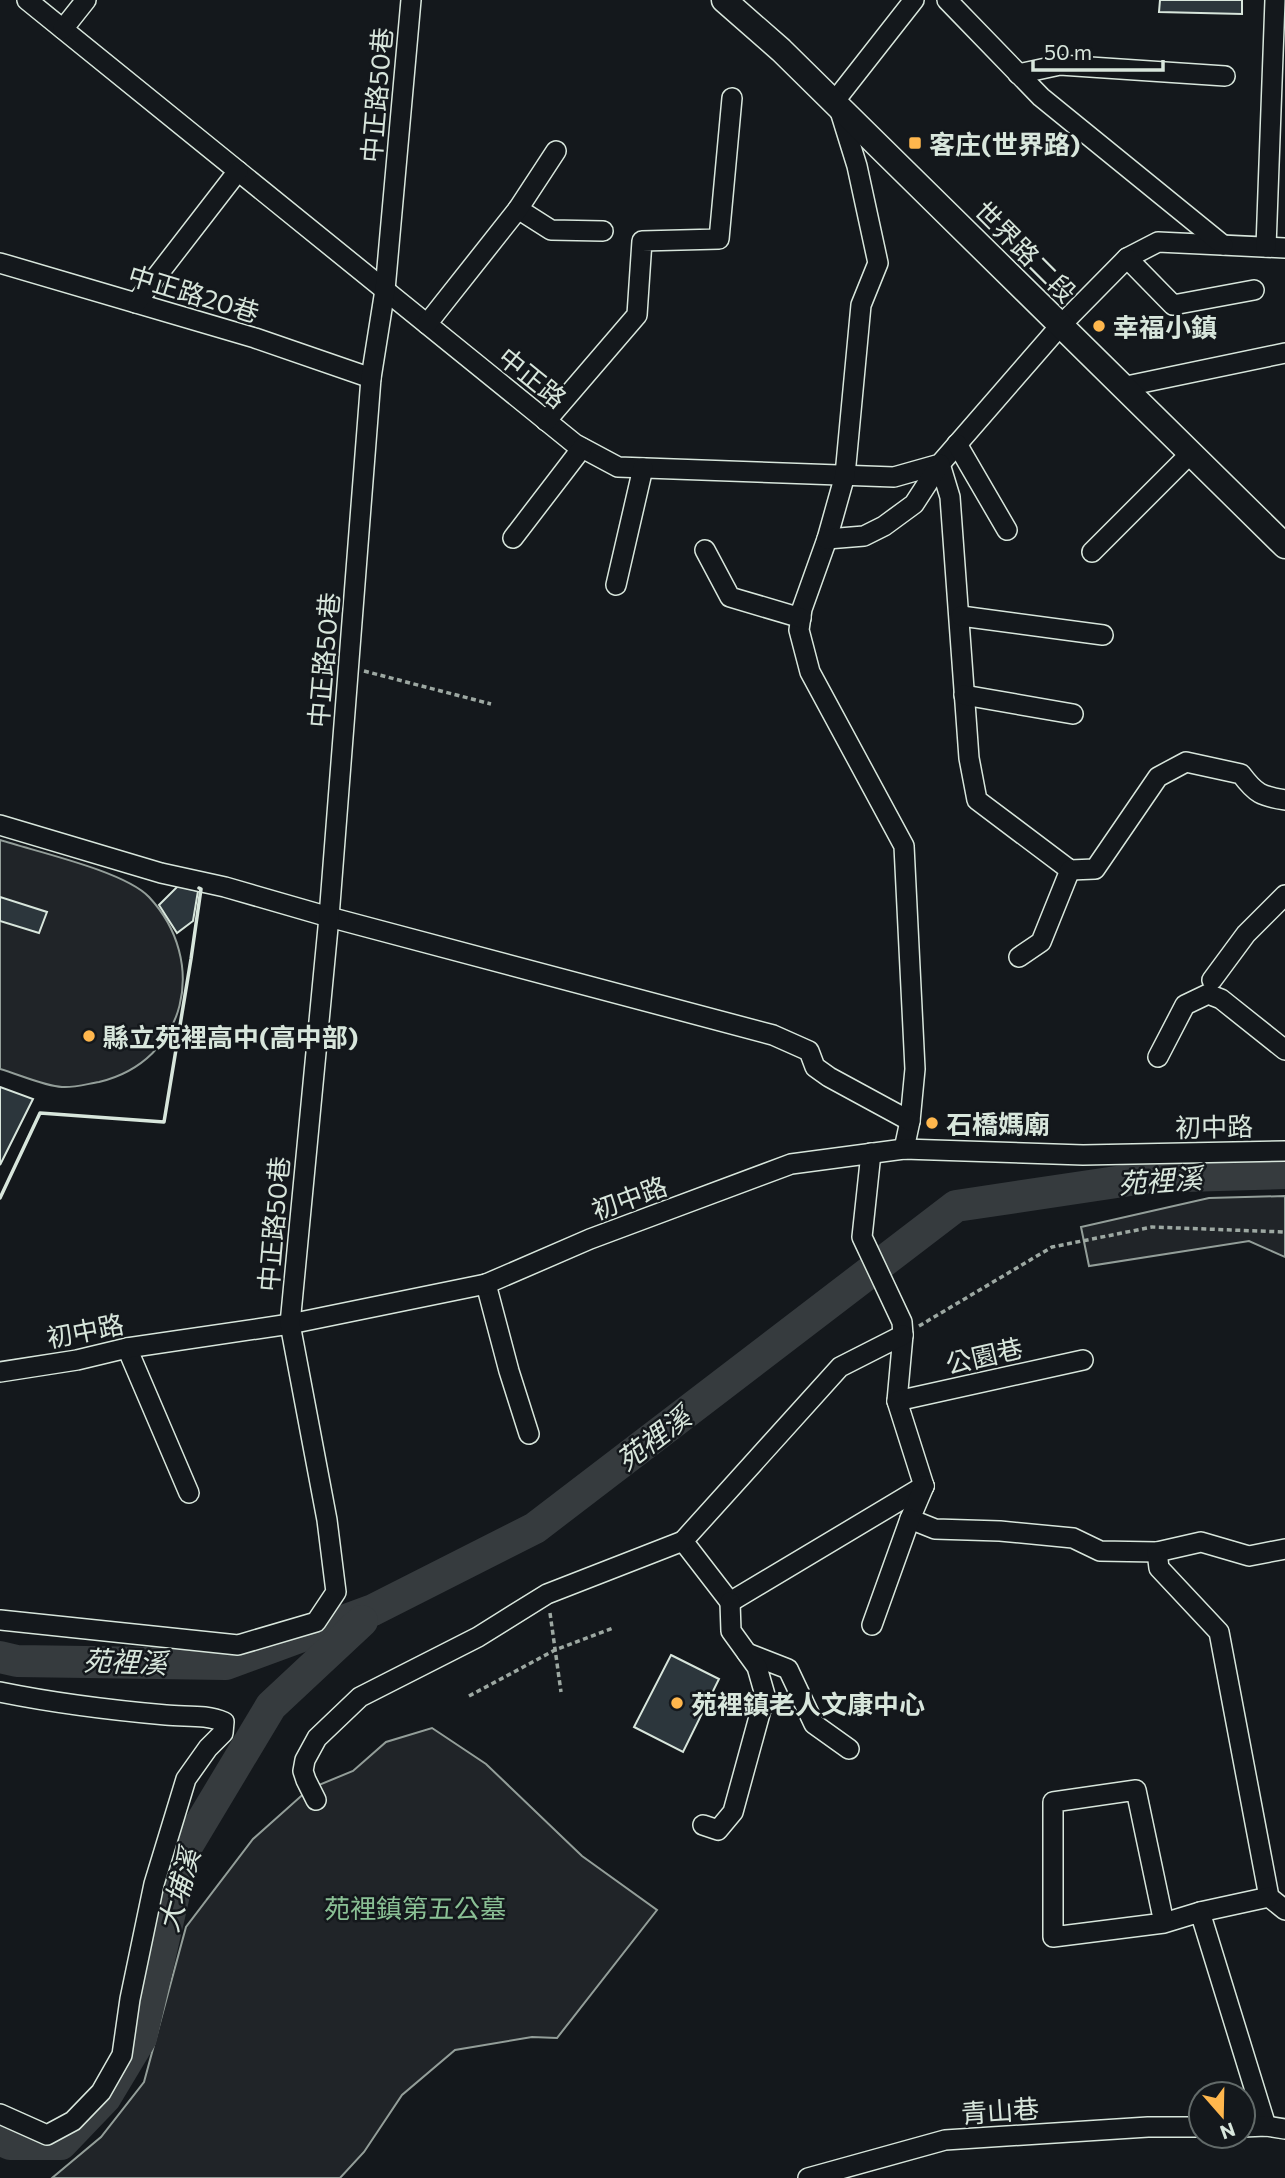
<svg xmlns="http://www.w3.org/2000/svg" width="1285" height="2178" font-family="Commissioner,'Noto Sans TC',sans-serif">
<rect width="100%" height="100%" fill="#14181c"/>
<g fill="#202428" stroke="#939e99" stroke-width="2">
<path d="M0,840C37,852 124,871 149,897C209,961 187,1061 99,1082C87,1084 73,1088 62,1087C44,1086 18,1074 0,1069Z"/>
<path d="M1285,1196V1257L1249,1241L1089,1266L1081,1227L1209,1198Z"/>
<path d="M432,1728L486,1764L582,1856L657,1910L557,2038L532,2037L455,2050L402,2095L364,2152L340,2178H52L101,2137L144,2082L186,1927L253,1839L309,1789L353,1771L386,1742Z"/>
</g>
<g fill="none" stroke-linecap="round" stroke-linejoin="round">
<g stroke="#363b3e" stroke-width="32">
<path d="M0,1657L17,1661L226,1664L373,1610L535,1528L956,1206L1150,1177L1285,1173"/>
<path d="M0,2139L10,2144H61L105,2098L141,2038L184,1851L271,1706L362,1621"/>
</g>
</g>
<g fill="#2c363c" stroke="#d8e6dc" stroke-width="2">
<path d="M1160,0H1242V14L1159,12Z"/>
<path d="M178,886L198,891L193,921L177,933L159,905Z"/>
<path d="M0,897L47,912L39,933L0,921Z"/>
<path d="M0,1087L33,1099L0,1165Z"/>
<path d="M671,1655L719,1679L683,1752L634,1727Z"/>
</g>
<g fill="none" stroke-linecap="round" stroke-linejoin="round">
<defs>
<g id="minor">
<path d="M27,0L575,444L618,467L894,477L940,464L1060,326L1127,258L1158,242L1285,248"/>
<path d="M947,0L1041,97L1223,245"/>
<path d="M63,29L86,0"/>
<path d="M1018,74L1060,65L1225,76"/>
<path d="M834,102L914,0"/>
<path d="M839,108L857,166L878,263L861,305L845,475L827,539L802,609L799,630L810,672L904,846L915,1069L910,1121L904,1149"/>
<path d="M518,209L551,230L603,231"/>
<path d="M1266,247L1275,0"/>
<path d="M1127,258L1173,305L1254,290"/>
<path d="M0,263L255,338L371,378"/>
<path d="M136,303L238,171"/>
<path d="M427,324L518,209L556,151"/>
<path d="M1122,387L1285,353"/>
<path d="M546,421L637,315L642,241L719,239L732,98"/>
<path d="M957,444L1007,530"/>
<path d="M940,464L950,497L969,758L977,800L1070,870L1095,869L1158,777L1186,762L1241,774C1256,794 1261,796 1285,800"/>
<path d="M513,538L582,448"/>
<path d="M827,539L864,536L884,526L914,504L940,464"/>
<path d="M705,550L730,597L801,618"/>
<path d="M1092,552L1191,453"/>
<path d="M616,585L643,468"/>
<path d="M961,616L1103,635"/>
<path d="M964,695L1073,714"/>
<path d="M0,825L161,873L225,887L329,917L773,1035L809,1051L815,1067L829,1077L910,1121"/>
<path d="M1019,957L1041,942L1070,870"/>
<path d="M1212,980L1246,934L1285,895"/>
<path d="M1158,1057L1185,1005L1208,994L1221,999L1285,1050"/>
<path d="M871,1153L862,1237L902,1322L903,1335L897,1401L924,1486"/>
<path d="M486,1284L509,1371L529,1434"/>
<path d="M903,1335L840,1367L683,1541L730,1602L924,1486"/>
<path d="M127,1348L189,1493"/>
<path d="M0,1372L77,1360L127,1348L290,1324L486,1284L590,1239L791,1164L904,1149L1083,1155L1285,1151"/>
<path d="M897,1401L1083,1360"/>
<path d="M924,1486L910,1519L935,1529L1000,1531L1073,1538L1100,1551L1157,1552L1201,1542L1249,1556L1285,1549"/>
<path d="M1157,1552L1159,1568L1219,1632L1269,1897L1285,1910"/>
<path d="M0,1620L238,1645L316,1622L336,1592L327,1520L290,1324L329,917L371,378L385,290L411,0"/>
<path d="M872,1625L910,1519"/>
<path d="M747,1653L788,1669L814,1724L849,1749"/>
<path d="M0,1692C54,1703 110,1710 166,1715C185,1717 206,1714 224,1722L223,1733L208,1748L186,1779L154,1884L130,1999L122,2055L101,2092L73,2121L47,2135L0,2114"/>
<path d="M316,1800L306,1780L303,1771L305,1760L317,1738L360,1697L478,1637L547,1594L683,1541"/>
<path d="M703,1825L718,1830L733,1812L765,1695L757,1667L731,1631L730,1602"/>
<path d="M1200,1912L1269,1897"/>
<path d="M1164,1923L1136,1790L1053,1802V1937L1164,1923L1200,1912L1266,2126"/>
<path d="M1243,2127L1266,2126L1285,2129"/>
<path d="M808,2178L945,2140L1148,2127H1201"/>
</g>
<path id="major" d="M724,0L781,50L1285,546"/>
</defs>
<use href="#minor" stroke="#d8e6dc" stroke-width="22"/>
<use href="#major" stroke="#d8e6dc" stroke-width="27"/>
<g stroke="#9da8a2" stroke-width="3.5" stroke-dasharray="5 3.5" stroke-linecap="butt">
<path d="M364,671L491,704"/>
<path d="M919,1326L1052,1247L1152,1227L1285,1232"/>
<path d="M550,1613L561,1692"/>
<path d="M469,1696L555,1650L613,1628"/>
</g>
<use href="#minor" stroke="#14181c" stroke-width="19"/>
<use href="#major" stroke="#14181c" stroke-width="24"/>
<path stroke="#d8e6dc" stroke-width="3.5" d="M0,1198L40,1113L164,1122L191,959L201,889L199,888"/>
</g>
<g fill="#ffb74d" stroke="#14181c" stroke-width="2.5">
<rect x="908" y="136" width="14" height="14" rx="3.5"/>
<circle cx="1099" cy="326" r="7"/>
<circle cx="89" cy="1036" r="7"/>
<circle cx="932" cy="1123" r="7"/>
<circle cx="677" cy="1703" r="7"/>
</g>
<g text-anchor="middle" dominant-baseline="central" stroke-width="5" stroke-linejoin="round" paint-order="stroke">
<g font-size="26" fill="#d8e6dc" stroke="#14181c">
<text transform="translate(376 95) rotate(-85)">中正路50巷</text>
<text transform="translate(1026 251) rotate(45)">世界路二段</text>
<text transform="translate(194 293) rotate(17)">中正路20巷</text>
<text transform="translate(533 377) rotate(39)">中正路</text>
<text transform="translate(323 660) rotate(-85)">中正路50巷</text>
<text transform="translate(1214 1126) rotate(-1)">初中路</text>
<text transform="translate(629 1197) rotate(-20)">初中路</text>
<text transform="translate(273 1224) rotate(-85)">中正路50巷</text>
<text transform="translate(85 1330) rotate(-11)">初中路</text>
<text transform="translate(984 1355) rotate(-13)">公園巷</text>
<text transform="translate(1000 2110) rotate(-4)">青山巷</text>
</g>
<g font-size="26" font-weight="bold" fill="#d8e6dc" stroke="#14181c" text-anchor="start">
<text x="929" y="143">客庄(世界路)</text>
<text x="1113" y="326">幸福小鎮</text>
<text x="103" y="1036">縣立苑裡高中(高中部)</text>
<text x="946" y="1123">石橋媽廟</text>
<text x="691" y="1703">苑裡鎮老人文康中心</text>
</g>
<g font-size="26" fill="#8ac095" stroke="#14181c">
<text x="415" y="1907">苑裡鎮第五公墓</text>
</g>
<g font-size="28" font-style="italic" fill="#d8e6dc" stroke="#14181c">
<text transform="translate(1160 1180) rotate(-4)">苑裡溪</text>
<text transform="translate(653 1438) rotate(-37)">苑裡溪</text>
<text transform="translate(125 1661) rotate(2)">苑裡溪</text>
<text transform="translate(178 1890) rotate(-74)">大埔溪</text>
</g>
</g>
<g transform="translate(1222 2115) rotate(160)"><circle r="33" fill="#14181c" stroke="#626a69" stroke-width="2"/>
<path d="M0-5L12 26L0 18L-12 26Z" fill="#ffb74d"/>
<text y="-10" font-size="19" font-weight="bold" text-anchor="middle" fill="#d8e6dc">N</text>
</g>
<path d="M1033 60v10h130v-10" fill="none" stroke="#d8e6dc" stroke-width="3.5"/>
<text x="1044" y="60" font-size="21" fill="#d8e6dc" stroke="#14181c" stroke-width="5" paint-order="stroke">50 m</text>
</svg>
